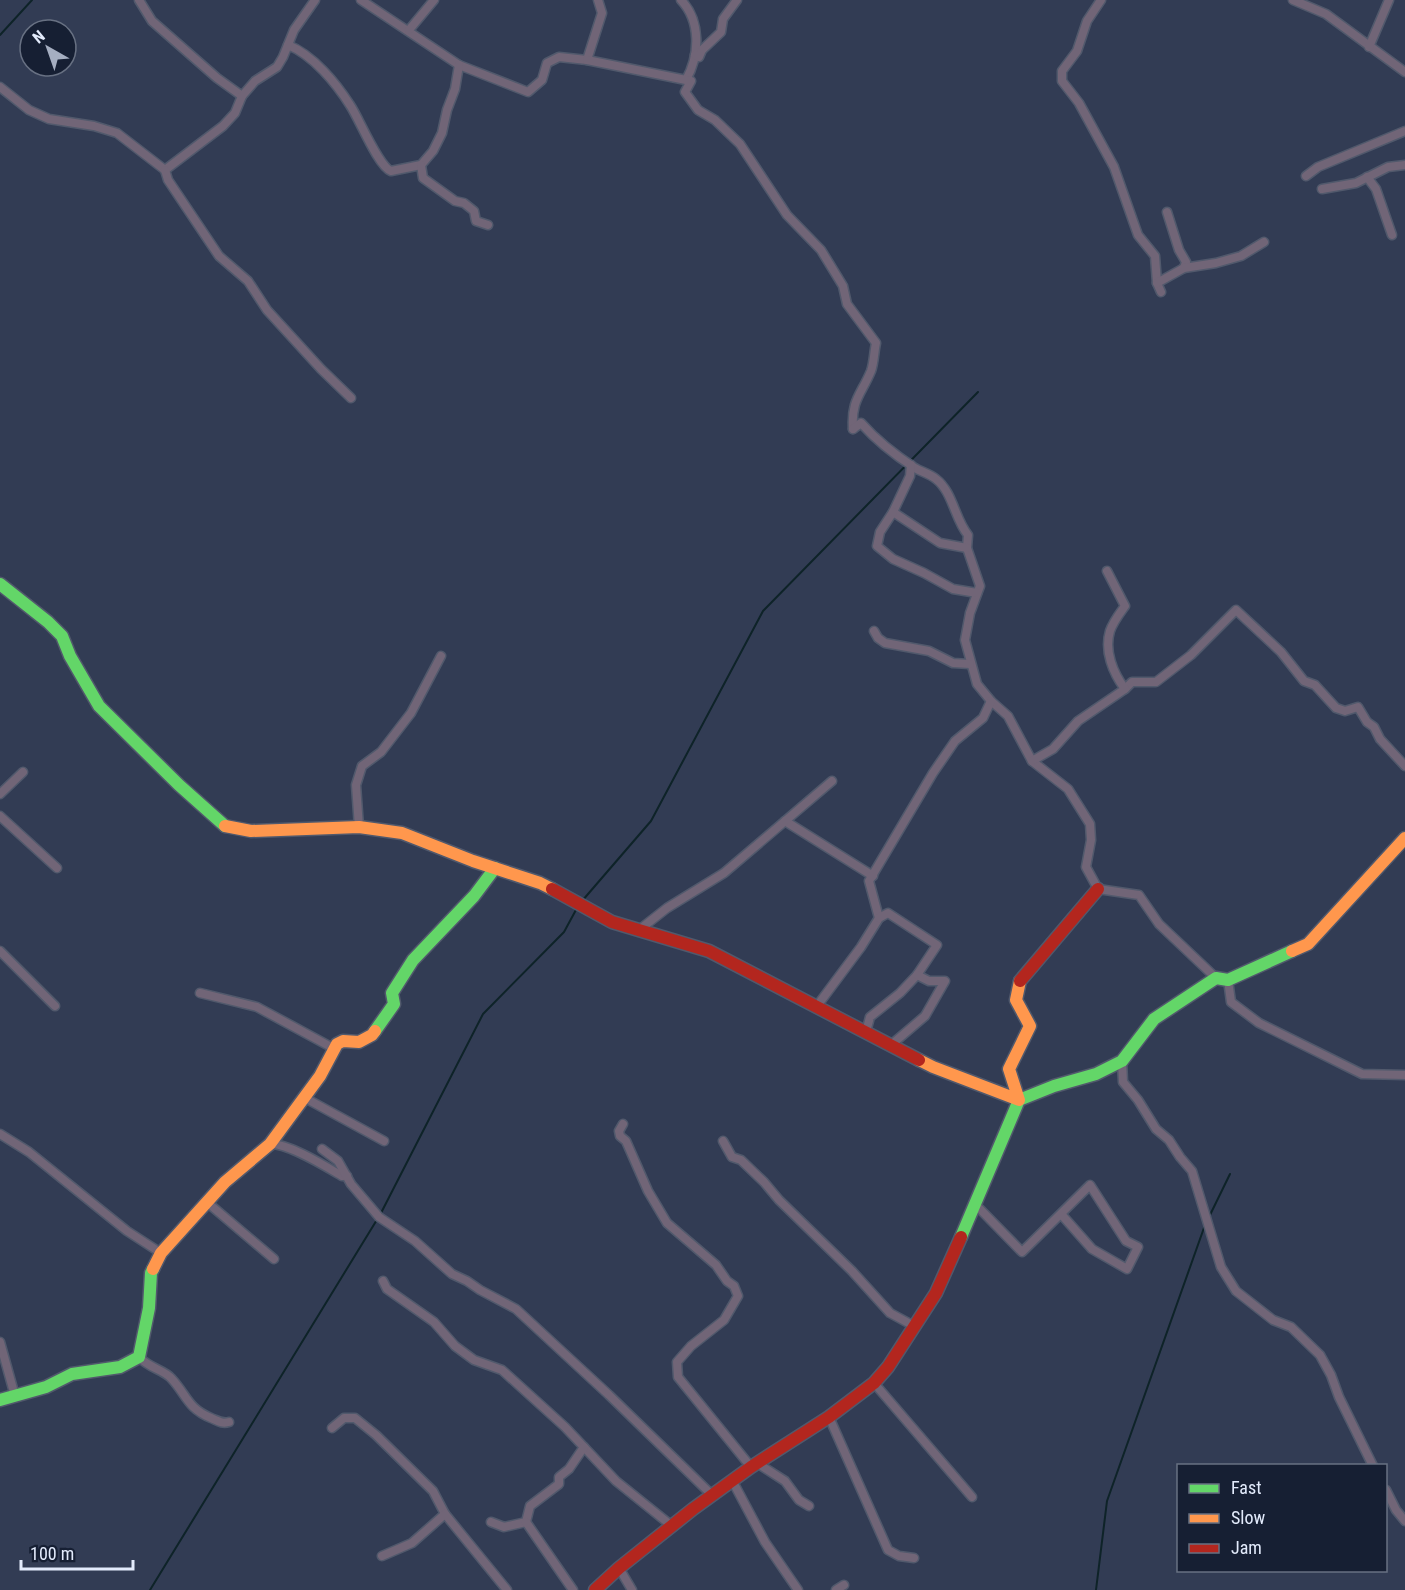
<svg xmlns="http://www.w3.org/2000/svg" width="1405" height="1590" font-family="'Roboto Condensed',sans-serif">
<rect width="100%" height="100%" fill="#323c54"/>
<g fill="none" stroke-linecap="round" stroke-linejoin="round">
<g stroke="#0e2328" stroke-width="2">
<path d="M0,35L32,0"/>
<path d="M582,901L651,821L763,611L978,392"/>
<path d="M381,1213L483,1014L564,932L577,908"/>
<path d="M1209,1217L1230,1174"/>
<path d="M150,1590L378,1218"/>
<path d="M1096,1590L1107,1501L1205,1225"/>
</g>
<defs>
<g id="street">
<path d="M139,0L152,21L217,78L242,96"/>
<path d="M361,0L459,65L528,92L542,80L547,63L559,57L587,60L602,13L598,0"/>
<path d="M681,0C701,21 700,55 686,80"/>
<path d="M1101,0L1087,21L1077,51L1062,71V81L1079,103L1114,167L1138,235L1155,256L1157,283L1161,292"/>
<path d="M1293,0L1326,14L1405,72"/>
<path d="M409,30L434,0"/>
<path d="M288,45C313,55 336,83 350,105C359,118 378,166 391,171L421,165L433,151L442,133L447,110L455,89L459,65"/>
<path d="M1369,47L1389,0"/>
<path d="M695,55L699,57L702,50L721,32L723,19L737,0"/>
<path d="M587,60L691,81L685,92L698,110L715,120L740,144L787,215L821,250L843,286L847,304L876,343C874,352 874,363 871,371C861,395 851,400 853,429"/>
<path d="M0,87L29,110L49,119L94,126L117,133L165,170L223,126L235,113L242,96L255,81L277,67L283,57L294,30L315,0"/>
<path d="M421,165L423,178L455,201L464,203L474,211L476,221L488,225"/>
<path d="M165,170L168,180L219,256L248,281L267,310L321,369L351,398"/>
<path d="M1306,176L1318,167L1405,131"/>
<path d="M1367,177L1376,189L1392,235"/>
<path d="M1322,189L1356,183L1388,167L1405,165"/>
<path d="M1167,212L1179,250L1186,262L1184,268"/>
<path d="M1157,283L1184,268L1216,263L1241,256L1264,242"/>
<path d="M853,429L861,423C877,441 895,455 915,468C922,472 930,474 936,479C953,492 955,520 968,535L967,548L980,586L970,613L965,640L977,684L991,701L1008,716L1032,761L1068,789L1090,824L1091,840L1086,867L1098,889L1139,895L1159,924L1216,978"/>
<path d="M911,465L910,476L893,512L940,543L967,548"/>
<path d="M893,512L880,532L877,546L893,559L924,573L953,589L977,593"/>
<path d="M874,631L878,638L885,643L929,651L953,663L970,664"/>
<path d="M1125,689L1132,682H1156L1191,655L1236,610L1281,652L1304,681L1315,685L1336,708L1345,711L1358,707L1367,722L1374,727L1380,739L1405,766"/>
<path d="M1032,761L1053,749L1078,721L1125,689C1113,673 1104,651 1110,631C1113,622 1120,613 1125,606L1107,571"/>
<path d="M0,794L23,772"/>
<path d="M0,816L57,868"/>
<path d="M785,821L873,876"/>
<path d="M359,827L356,785L362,766L381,752L411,713L441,656"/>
<path d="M639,930L667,908L724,873L832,781"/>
<path d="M0,951L55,1006"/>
<path d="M1228,980L1231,1002L1259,1023L1362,1074L1405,1075"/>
<path d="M200,993L257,1007L333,1048"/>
<path d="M817,1006L861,947L879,918L869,881L933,773L955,741L983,718L991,701"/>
<path d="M866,1032L870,1017L900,993L917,975L937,945L888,913L879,918"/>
<path d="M891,1045L925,1016L945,981H929L917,975"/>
<path d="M1122,1061L1123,1082L1138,1100L1156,1129L1169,1140L1180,1157L1192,1171L1221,1267L1236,1291L1273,1320L1291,1327L1320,1355L1331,1375L1339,1397L1373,1466"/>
<path d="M305,1098L384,1141"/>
<path d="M623,1124L619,1131L620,1136L626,1141L648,1191L667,1223L716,1265L727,1281L734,1286L738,1296L724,1320L691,1346L677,1362L678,1377L751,1467"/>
<path d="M0,1134L29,1152L127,1231L161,1253"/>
<path d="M723,1141L732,1157L741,1160L764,1182L779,1200L852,1271L890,1313L914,1326"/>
<path d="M270,1144C288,1143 325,1166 342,1176H347"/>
<path d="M322,1149L338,1161L351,1184L379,1217L415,1241L452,1274L467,1281L480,1290L516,1309L609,1395L713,1496"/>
<path d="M208,1203L274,1259"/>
<path d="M976,1205L1022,1252L1090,1185L1126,1241L1138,1247L1127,1269L1092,1249L1061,1214"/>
<path d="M383,1281L387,1289L434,1322L455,1346L474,1360L502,1370L565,1427L616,1481L672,1526"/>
<path d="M0,1342L15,1396"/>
<path d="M139,1357C149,1368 164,1370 171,1378C187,1395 187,1408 211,1418C218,1421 222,1424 229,1422"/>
<path d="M874,1383L972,1497"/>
<path d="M829,1417L888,1550L899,1556L914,1558"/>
<path d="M332,1428L344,1418H355L376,1435L433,1491L445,1514L507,1590"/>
<path d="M757,1463L785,1481L799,1500L809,1506"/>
<path d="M733,1482L765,1542L798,1590"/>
<path d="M1386,1490L1396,1510L1405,1521"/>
<path d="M491,1522L504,1527L526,1522L530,1506L559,1484V1477L569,1469L584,1447"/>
<path d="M526,1522L573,1590"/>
<path d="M382,1556L412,1543L445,1514"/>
<path d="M619,1568L632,1590"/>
<path d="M836,1590L844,1585"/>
</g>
<g id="fast">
<path d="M0,584L48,622L62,636L70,656L99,706L179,785L225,826"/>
<path d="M375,1031L394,1004L392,993L413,960L474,896L495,868"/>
<path d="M961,1237L1019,1100L1054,1086L1096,1074L1122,1061L1154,1019L1216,978L1228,980L1292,951"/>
<path d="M0,1400L46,1387L72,1374L120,1367L139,1357L149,1308L151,1273L153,1269"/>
</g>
<g id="slow">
<path d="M225,826L251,831L359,827L402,833L473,861L540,883L552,889"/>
<path d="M1292,951L1308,944L1405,838"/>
<path d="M919,1060L933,1067L1019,1100L1009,1069L1030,1026L1016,1000L1020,981"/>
<path d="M153,1269L161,1253L225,1182L270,1144L320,1076L337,1044L343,1041L359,1042L372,1035L375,1031"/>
</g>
<g id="jam">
<path d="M552,889L612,922L709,951L919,1060"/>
<path d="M1020,981L1098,889"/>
<path d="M595,1590L619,1568L693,1509L751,1467L829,1417L874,1383L888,1367L936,1293L961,1237"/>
</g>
</defs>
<use href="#street" stroke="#51596c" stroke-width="11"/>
<use href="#fast" stroke="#51596c" stroke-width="15"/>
<use href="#slow" stroke="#51596c" stroke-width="15"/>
<use href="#jam" stroke="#51596c" stroke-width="15"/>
<use href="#street" stroke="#716577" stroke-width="8"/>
<use href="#fast" stroke="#63d668" stroke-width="12"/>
<use href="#slow" stroke="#ff974d" stroke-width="12"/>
<use href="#jam" stroke="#b3261e" stroke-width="12"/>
</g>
<rect x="1177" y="1464" width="210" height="108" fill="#161f33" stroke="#687183" stroke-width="1.5"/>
<rect x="1189" y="1484" width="30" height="9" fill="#63d668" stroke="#687183" stroke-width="1.5"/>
<text x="1231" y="1494" font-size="18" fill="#e3ebfc">Fast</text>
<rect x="1189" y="1514" width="30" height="9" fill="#ff974d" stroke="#687183" stroke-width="1.5"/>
<text x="1231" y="1524" font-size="18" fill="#e3ebfc">Slow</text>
<rect x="1189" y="1544" width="30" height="9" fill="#b3261e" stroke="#687183" stroke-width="1.5"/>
<text x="1231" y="1554" font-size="18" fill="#e3ebfc">Jam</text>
<g transform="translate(48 48) rotate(320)"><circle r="28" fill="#161f33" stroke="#687183" stroke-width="1.5"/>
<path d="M0-4.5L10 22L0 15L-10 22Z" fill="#a5aec1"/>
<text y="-9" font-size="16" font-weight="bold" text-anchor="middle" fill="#e3ebfc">N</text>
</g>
<path d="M21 1560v9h112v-9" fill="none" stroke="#e3ebfc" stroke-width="3"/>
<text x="30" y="1560" font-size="18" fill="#e3ebfc" stroke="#161f33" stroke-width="4.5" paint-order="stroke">100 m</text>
</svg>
